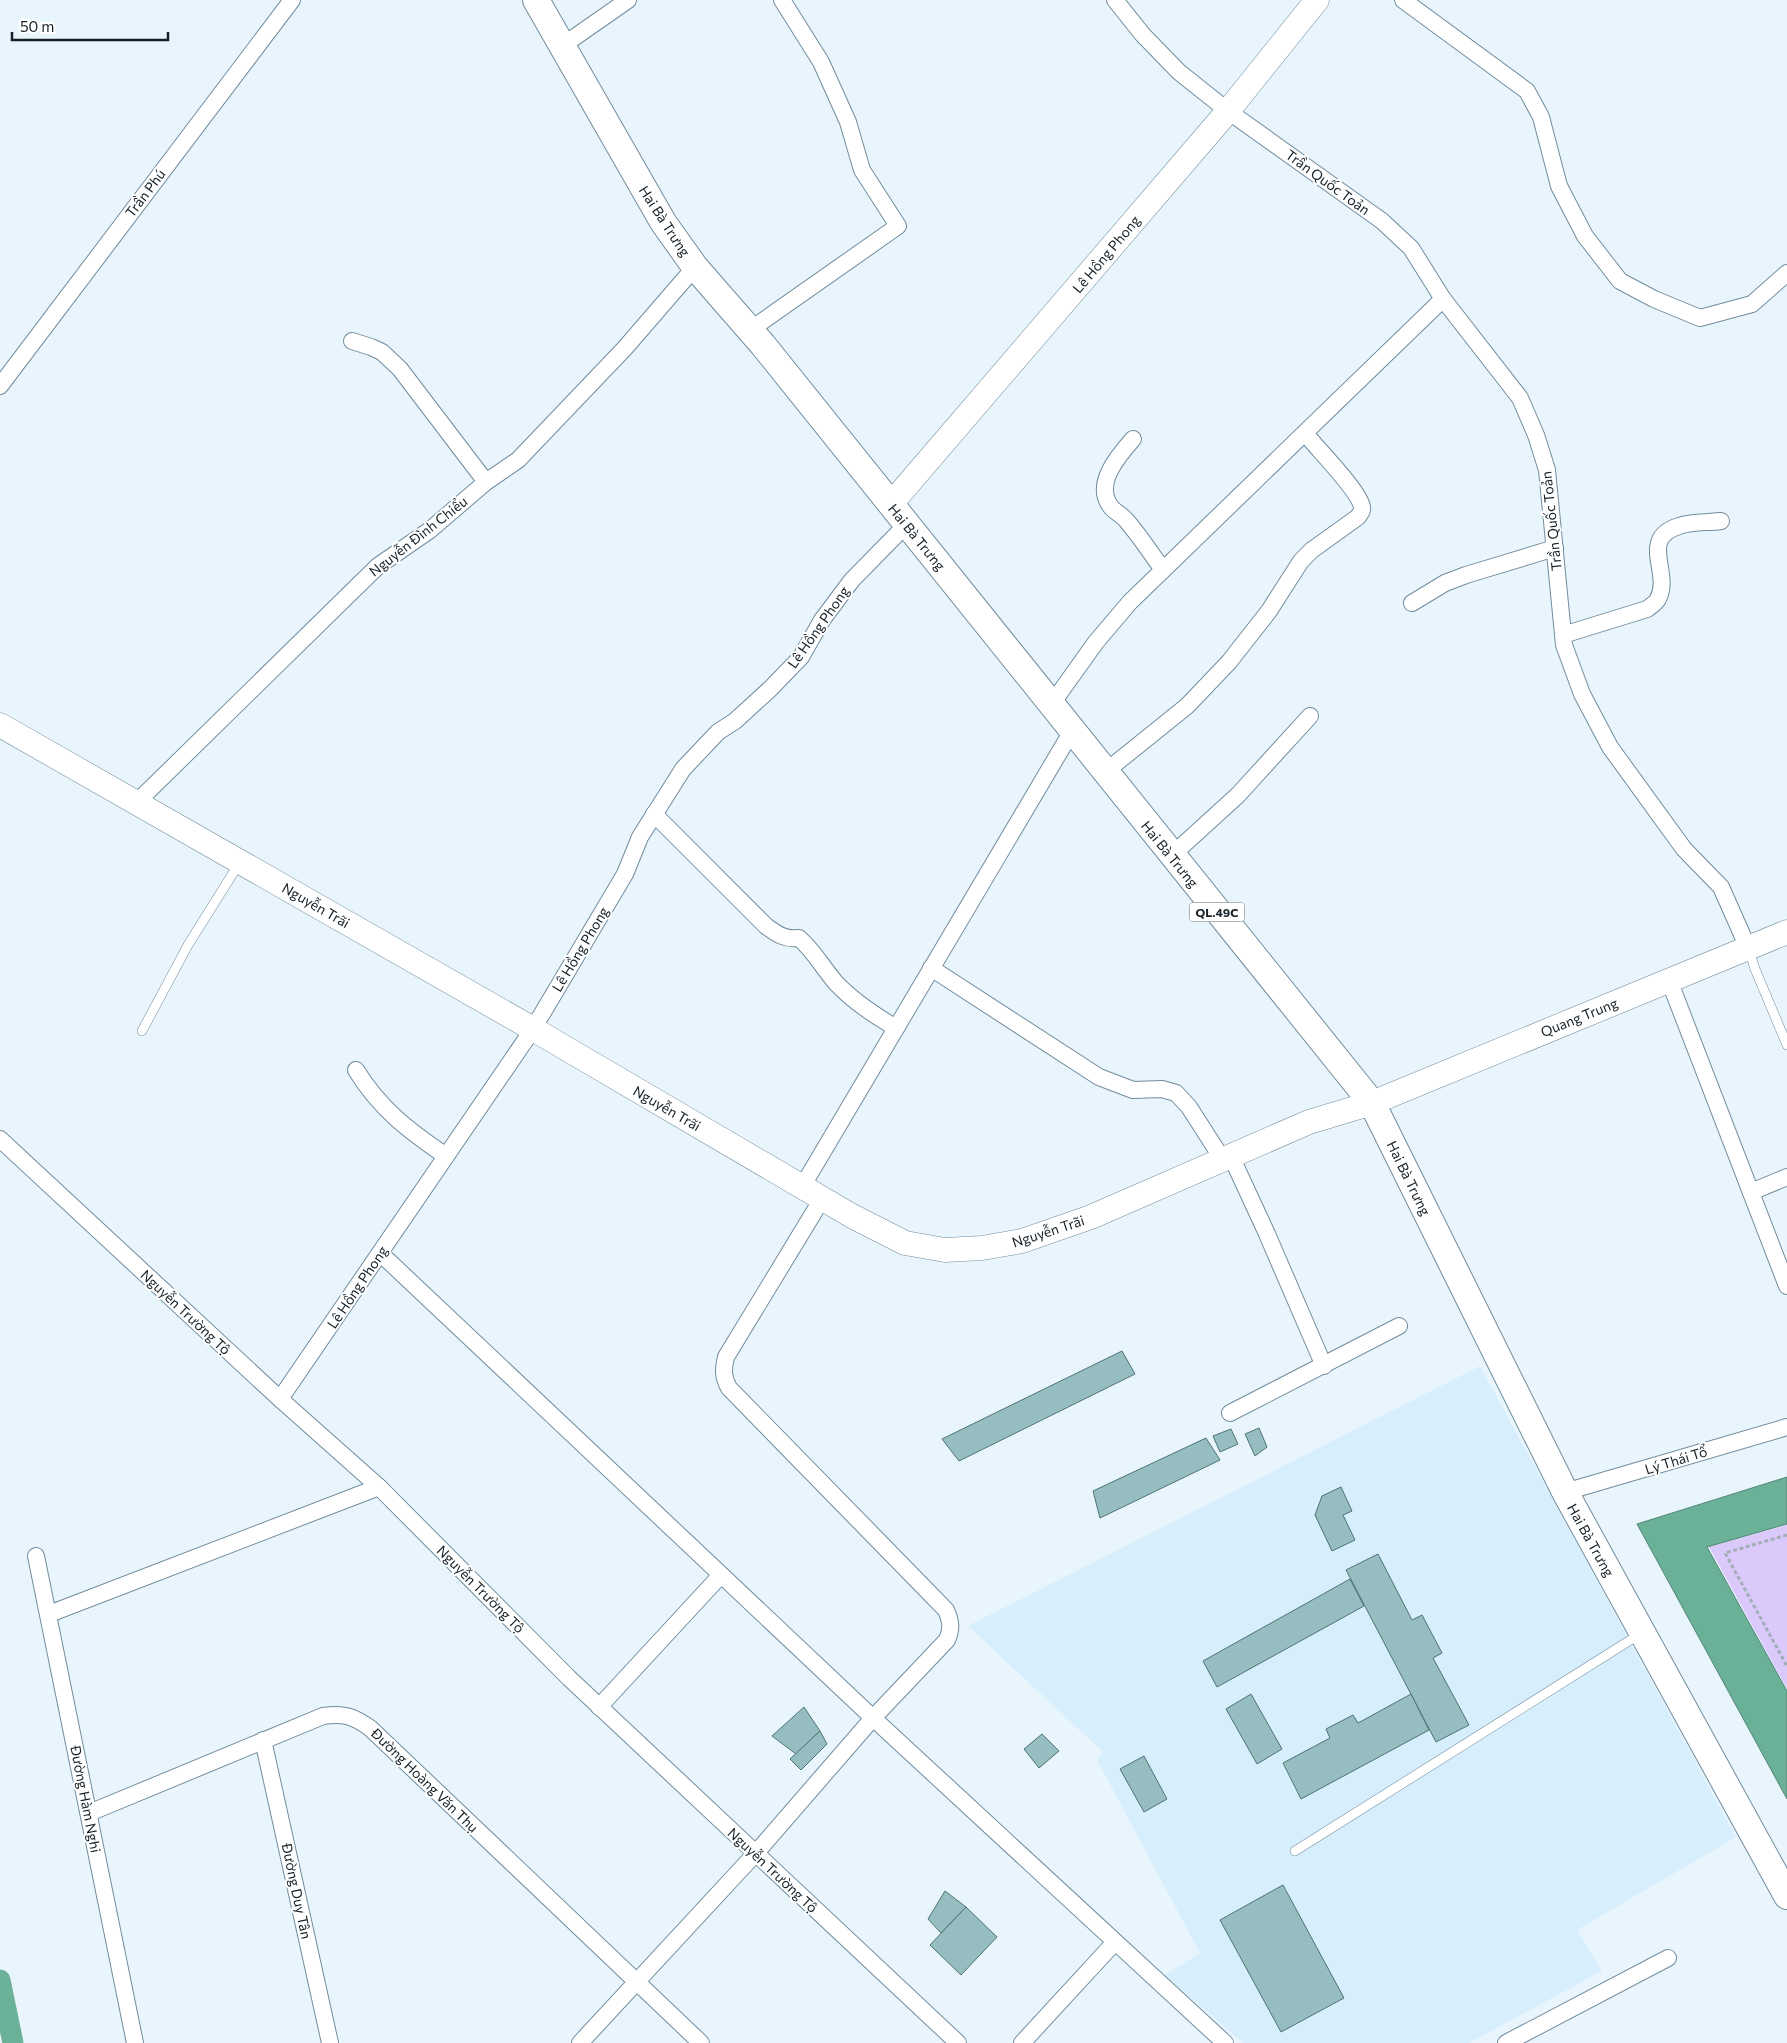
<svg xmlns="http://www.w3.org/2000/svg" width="1787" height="2043" font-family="Commissioner,sans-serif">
<rect width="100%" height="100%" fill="#e9f5fd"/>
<path fill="#d7eefd" d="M1480,1366L1736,1837L1577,1930L1602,1971L1469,2043H1243L1165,1975L1200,1953L1097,1760L1103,1752L968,1626Z"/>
<path fill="#dbc9fb" d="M1787,1525V1689L1709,1547Z"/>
<path fill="#6bb198" stroke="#518676" d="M1787,1477V1524L1707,1547L1787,1691V1799L1637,1524Z"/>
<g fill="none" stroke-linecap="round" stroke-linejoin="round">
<path stroke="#6bb198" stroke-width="21" d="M0,1980L13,2043"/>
</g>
<g fill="#96bec1" stroke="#4e7376">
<path d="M1122,1351L1135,1374L959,1461L942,1439Z"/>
<path d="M1259,1428L1267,1447L1255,1456L1245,1434Z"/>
<path d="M1231,1429L1238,1444L1220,1452L1213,1436Z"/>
<path d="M1206,1438L1220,1460L1100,1518L1093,1491Z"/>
<path d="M1341,1487L1352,1511L1343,1515L1355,1540L1332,1551L1315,1515L1322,1496Z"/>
<path d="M1378,1554L1412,1620L1422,1615L1442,1653L1433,1658L1469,1725L1436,1742L1346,1570Z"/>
<path d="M1350,1579L1364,1606L1217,1687L1203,1661Z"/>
<path d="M1251,1694L1282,1749L1257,1764L1226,1709Z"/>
<path d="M1411,1694L1429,1730L1301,1799L1283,1763L1330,1738L1326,1729L1353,1715L1358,1723Z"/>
<path d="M804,1707L820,1731L796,1754L772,1736Z"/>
<path d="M820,1731L827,1744L801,1770L790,1759Z"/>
<path d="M1042,1734L1059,1751L1039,1768L1024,1749Z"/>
<path d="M1144,1756L1167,1799L1144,1812L1120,1769Z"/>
<path d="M1283,1885L1344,1998L1281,2032L1220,1920Z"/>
<path d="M945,1891L966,1907L941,1933L928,1919Z"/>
<path d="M966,1907L997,1937L961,1975L930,1945Z"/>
</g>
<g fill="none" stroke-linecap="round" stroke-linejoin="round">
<defs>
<g id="lane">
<path d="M1749,950L1755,969L1787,1045"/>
<path d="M142,1031L188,945L240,862"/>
<path d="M1295,1851L1640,1634"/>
</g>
<g id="street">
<path d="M1115,0L1143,35L1179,72L1228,111L1382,221L1411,248L1443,299L1520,398L1536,435L1547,470L1564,645L1582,694L1610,747L1684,849L1721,887L1748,948"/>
<path d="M1403,0L1527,91L1541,117L1559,186L1585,236L1620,281L1654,299L1700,318L1752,304L1787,273"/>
<path d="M562,46L628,0"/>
<path d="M750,330L898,226L862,170L848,122L821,62L782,0"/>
<path d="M352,341L371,347L382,352L400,369L486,482"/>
<path d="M0,386L292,0"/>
<path d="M1133,439C1119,455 1093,484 1111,507C1115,512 1122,515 1126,520C1139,535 1151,553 1163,570"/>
<path d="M1412,603L1445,583L1466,575L1555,548"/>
<path d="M1563,635L1647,609C1651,606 1656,603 1658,599C1672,572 1638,539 1679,526C1692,521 1708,523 1721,521"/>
<path d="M1051,705L1096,642L1130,602L1443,299"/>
<path d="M1105,772L1187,706L1229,662L1269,611L1301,561L1312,550L1358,517C1360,513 1363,512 1362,507C1359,490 1317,449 1305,433"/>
<path d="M136,803L378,566L430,530L486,482L518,460L625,348L695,267"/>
<path d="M654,814L766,926C777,934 785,940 799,938C814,951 823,968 836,983C854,1002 874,1015 896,1028"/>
<path d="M1171,856L1238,795L1310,716"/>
<path d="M931,968L1099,1077L1133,1090L1162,1089L1176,1093L1189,1107L1223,1160"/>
<path d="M1669,980L1787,1286"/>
<path d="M356,1070C380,1109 409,1131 446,1156"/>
<path d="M0,1139L280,1399L379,1487L569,1678L958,2043"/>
<path d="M1231,1156L1267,1234L1324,1366"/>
<path d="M802,1187L1072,731"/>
<path d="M1751,1192L1787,1177"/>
<path d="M380,1253L873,1718L1225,2043"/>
<path d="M280,1399L533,1029L625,874L640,837L683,769L718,732L735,721L770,689L801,657L822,620L852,580L907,524"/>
<path d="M1230,1413L1399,1326"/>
<path d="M1565,1492L1787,1427"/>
<path d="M36,1556L135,2043"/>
<path d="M49,1614L379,1487"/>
<path d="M599,1707L721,1575"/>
<path d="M263,1740L330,2043"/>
<path d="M89,1813L323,1716C344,1713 353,1716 370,1728L701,2043"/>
<path d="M580,2043L755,1854L873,1718L947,1640C952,1629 951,1621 946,1610L729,1388C723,1377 723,1370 726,1357L822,1199"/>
<path d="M1022,2043L1115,1942"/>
<path d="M1506,2043L1668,1958"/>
</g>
<g id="secondary">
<path d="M891,504L1228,111L1317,0"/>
<path d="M0,725L533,1029L852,1216L905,1243L945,1250L982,1248L1022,1241L1091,1217L1309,1122L1372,1103L1787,932"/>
</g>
<path id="primary" d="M536,0L663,222L695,267L763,345L1372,1103L1565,1492L1787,1896"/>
</defs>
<use href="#lane" stroke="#708c9e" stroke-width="10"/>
<use href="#street" stroke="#708c9e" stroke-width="18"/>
<use href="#secondary" stroke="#708c9e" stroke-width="25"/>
<use href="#primary" stroke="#708c9e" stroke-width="28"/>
<path stroke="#a3afb7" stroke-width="3" stroke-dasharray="4 2.5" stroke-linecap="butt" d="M1787,1535L1725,1553L1787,1666"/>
<use href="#lane" stroke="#fff" stroke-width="9"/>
<use href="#street" stroke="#fff" stroke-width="16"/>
<use href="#secondary" stroke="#fff" stroke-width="24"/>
<use href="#primary" stroke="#fff" stroke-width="26"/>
</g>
<g text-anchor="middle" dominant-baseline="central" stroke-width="4" stroke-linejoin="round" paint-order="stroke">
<rect fill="#fff" stroke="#5b6368" stroke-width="1" x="1189.5" y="902.5" width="55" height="19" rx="4"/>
<g font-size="12" font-weight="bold" fill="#152027">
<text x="1217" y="912">QL.49C</text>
</g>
<g font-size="14" fill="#152027" stroke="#fff">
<text transform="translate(1328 182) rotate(36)">Trần Quốc Toản</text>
<text transform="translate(145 193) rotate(-53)">Trần Phú</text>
<text transform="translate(665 221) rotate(57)">Hai Bà Trưng</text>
<text transform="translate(1106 254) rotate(-50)">Lê Hồng Phong</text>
<text transform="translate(1551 521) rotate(-96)">Trần Quốc Toản</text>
<text transform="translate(418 536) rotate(-38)">Nguyễn Đình Chiểu</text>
<text transform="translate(917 537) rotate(51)">Hai Bà Trưng</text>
<text transform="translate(818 627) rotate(-55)">Lê Hồng Phong</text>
<text transform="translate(1170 854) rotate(51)">Hai Bà Trưng</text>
<text transform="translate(316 905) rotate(30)">Nguyễn Trãi</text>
<text transform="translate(580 949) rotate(-59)">Lê Hồng Phong</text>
<text transform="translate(1579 1017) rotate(-22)">Quang Trung</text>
<text transform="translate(667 1108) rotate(30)">Nguyễn Trãi</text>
<text transform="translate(1409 1178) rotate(64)">Hai Bà Trưng</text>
<text transform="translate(1048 1231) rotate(-18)">Nguyễn Trãi</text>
<text transform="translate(357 1287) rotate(-56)">Lê Hồng Phong</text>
<text transform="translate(186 1312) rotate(43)">Nguyễn Trường Tộ</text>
<text transform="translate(1676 1460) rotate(-17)">Lý Thái Tổ</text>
<text transform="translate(1591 1540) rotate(61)">Hai Bà Trưng</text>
<text transform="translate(481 1589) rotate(45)">Nguyễn Trường Tộ</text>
<text transform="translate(425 1780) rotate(44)">Đường Hoàng Văn Thụ</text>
<text transform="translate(86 1799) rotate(79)">Đường Hàm Nghi</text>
<text transform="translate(773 1870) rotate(43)">Nguyễn Trường Tộ</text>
<text transform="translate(297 1891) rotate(78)">Đường Duy Tân</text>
</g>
</g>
<path d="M12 32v8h156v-8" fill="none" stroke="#152027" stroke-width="2.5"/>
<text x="20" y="32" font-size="15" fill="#152027" stroke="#ffffff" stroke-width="4" paint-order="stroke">50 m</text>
</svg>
